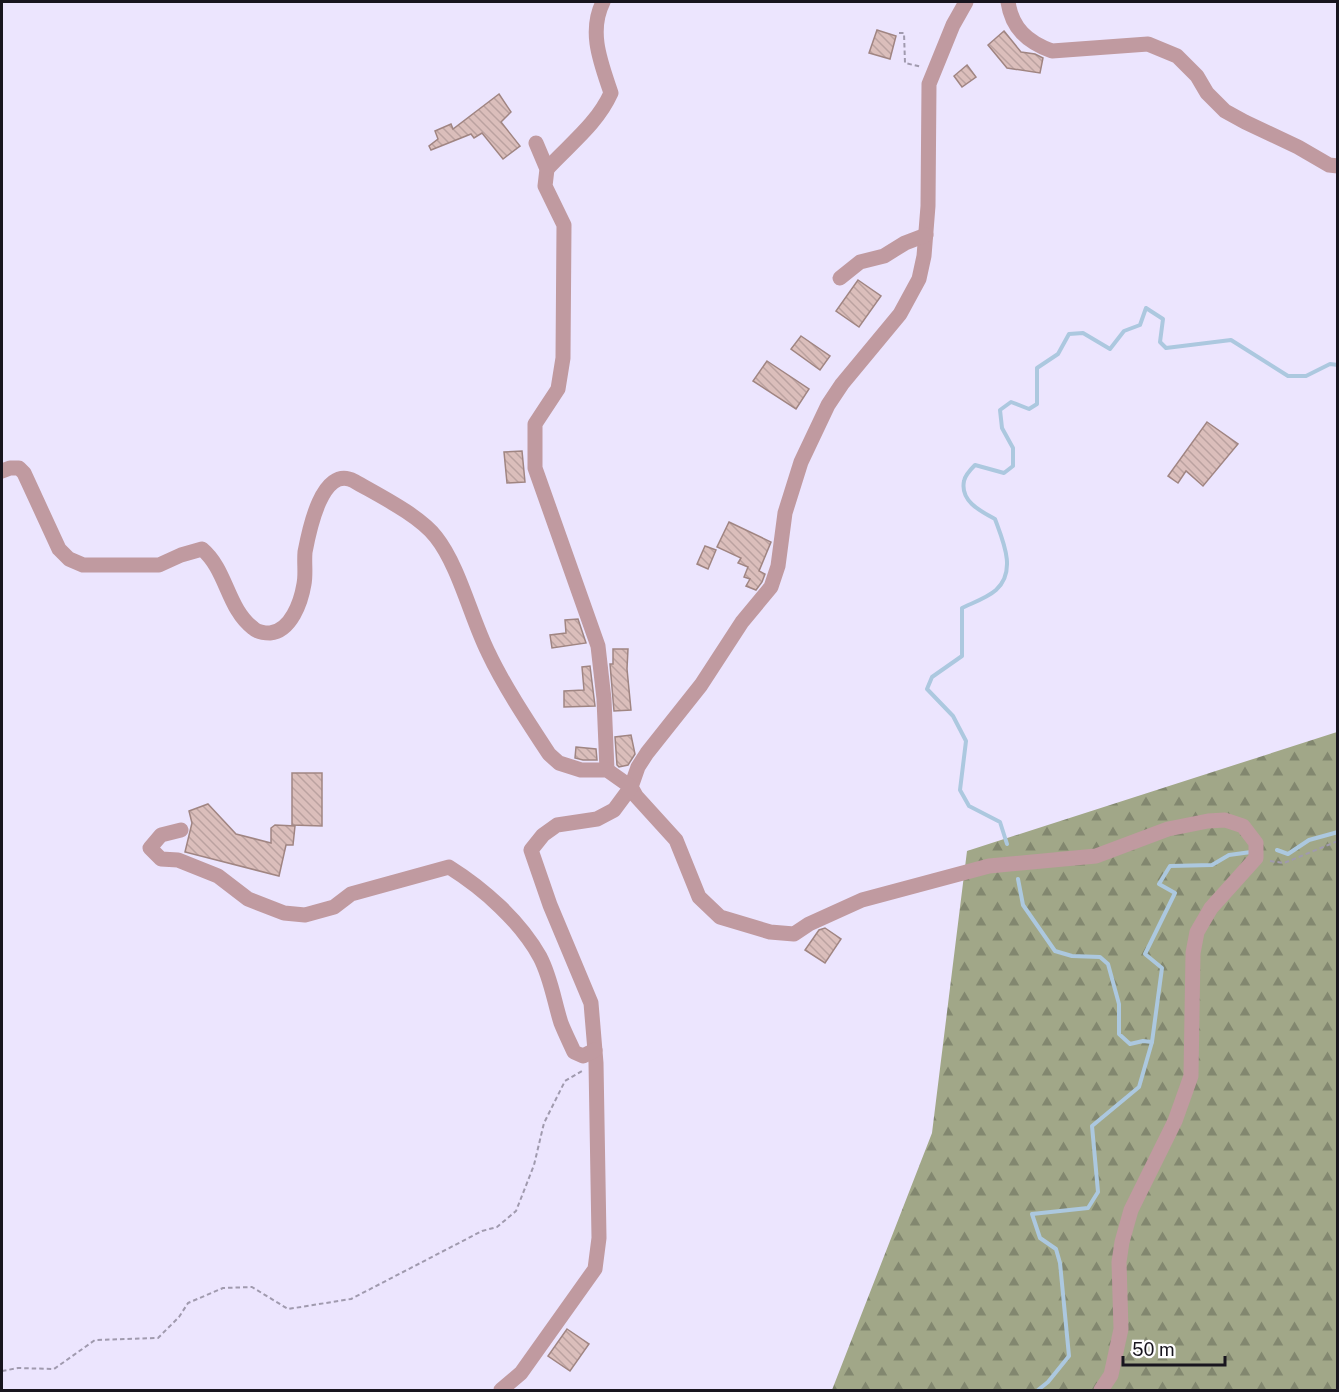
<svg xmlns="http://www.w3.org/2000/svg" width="1339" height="1392" font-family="'Public Sans',sans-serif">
<defs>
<pattern id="forest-firs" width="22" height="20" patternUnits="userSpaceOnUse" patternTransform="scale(1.5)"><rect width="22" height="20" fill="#a1a788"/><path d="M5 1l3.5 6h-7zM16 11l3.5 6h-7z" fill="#82876f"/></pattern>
<pattern id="building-back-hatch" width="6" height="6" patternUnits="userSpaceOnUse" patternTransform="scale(1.5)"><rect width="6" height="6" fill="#dbbebb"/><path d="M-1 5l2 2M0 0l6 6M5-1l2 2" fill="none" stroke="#bba2a0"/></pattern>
</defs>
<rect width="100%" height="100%" fill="#ece5fe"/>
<path fill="url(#forest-firs)" d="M1337,732V1390H832L932,1133L967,851Z"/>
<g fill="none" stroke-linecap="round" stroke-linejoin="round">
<g stroke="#acc8df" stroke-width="4">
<path d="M1007,844L1000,822L969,806L960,790L966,741L953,716L927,689L932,677L962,656V608C972,603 987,598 996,590C1017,571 1003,541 995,519C980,511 960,501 964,481C965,475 971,469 975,465L1004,473L1013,466V448L1002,428L1000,410L1011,402L1029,409L1037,404V368L1058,354L1069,334L1083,333L1110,349L1124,331L1140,325L1146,308L1163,319L1160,342L1166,348L1231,340L1288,376H1306L1330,364L1338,365"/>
<path d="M1277,850L1288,854L1309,840L1338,832"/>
<path d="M1018,879L1023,905L1055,951L1072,956L1100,957L1108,964L1119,1004V1034L1130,1044L1143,1041L1152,1042"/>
<path d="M1038,1390L1048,1382L1069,1356L1060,1263L1056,1249L1040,1238L1032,1214L1088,1208L1098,1192L1092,1126L1139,1087L1152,1042L1162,968L1145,954L1175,893L1159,884L1170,866L1212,865L1229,855L1251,852"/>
</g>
</g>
<g fill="url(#building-back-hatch)" stroke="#a08582" stroke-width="1.5">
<path d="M877,30L896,36L890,59L869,53Z"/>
<path d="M1004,31L1021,52L1035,54L1043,58L1040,73L1007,68L988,45Z"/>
<path d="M967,65L976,77L962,87L954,76Z"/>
<path d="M499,94L511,112L501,122L520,146L503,159L482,133L474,138L471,134L431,150L429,146L438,139L435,131L451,124L453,129Z"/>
<path d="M858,280L881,296L859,327L836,311Z"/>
<path d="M801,336L830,356L820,370L791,349Z"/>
<path d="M767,361L809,389L796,409L753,381Z"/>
<path d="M1207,422L1238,444L1203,486L1186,471L1178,483L1168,476Z"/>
<path d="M522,451L525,482L507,483L504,452Z"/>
<path d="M729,522L771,542L759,571L765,574L762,582L756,590L746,586L750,579L744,577L748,567L738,563L741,558L717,547Z"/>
<path d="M705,546L716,550L708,569L697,564Z"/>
<path d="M578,619L586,643L552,648L550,635L566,633L565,620Z"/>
<path d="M613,649H628L627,669L631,710L614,711L610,664H613Z"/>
<path d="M590,666L595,706L564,707V691L584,690L582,667Z"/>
<path d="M631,735L635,754L628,765L619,767L617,765L615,737Z"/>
<path d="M576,747L596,749L597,760H583L575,758Z"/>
<path d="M292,773H322V826L292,825Z"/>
<path d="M208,804L236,834L271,843V828L275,825L295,826L293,845H286L279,876L185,852L192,823L189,811Z"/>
<path d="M825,928L841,939L825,963L805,950L819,930Z"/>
<path d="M567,1329L589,1344L570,1371L548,1356Z"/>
</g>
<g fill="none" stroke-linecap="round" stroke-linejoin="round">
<g stroke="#a09aae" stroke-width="2" stroke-dasharray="4.5 3" stroke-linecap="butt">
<path d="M899,33H904L905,63L922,67"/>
<path d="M1270,861L1284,863L1338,841"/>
<path d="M2,1371L18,1368L54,1369L95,1340L158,1338L179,1317L188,1303L223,1288L252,1287L288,1309L351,1299L482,1231L497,1227L516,1211L534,1165L544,1123L565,1081L582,1071"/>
</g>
<g stroke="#c09aa0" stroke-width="15">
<path d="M966,2L953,25L929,84L928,206L924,256L919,279L900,314L842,384L828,405L801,462L785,513L778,566L771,587L742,622L701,685L647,753L638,767L631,787L636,796L676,840L699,897L720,917L770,932L794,934L809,924L862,900L989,866L1096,856L1168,829L1208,821L1225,820L1243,826L1256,843V858L1211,908L1197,932L1193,953L1191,1076L1175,1121L1131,1210L1122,1242L1119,1262L1121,1329L1111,1375L1101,1390"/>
<path d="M1008,2C1012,28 1027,42 1052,51L1148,44L1177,56L1197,76L1207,93L1225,111L1245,122L1298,147L1329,165L1338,166"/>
<path d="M536,143L547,169L545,186L564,225L563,358L558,389L535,424V468L598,646L604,699L607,770"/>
<path d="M547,169C570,144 597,124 611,93C601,63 588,32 603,2"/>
<path d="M840,278L860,262L884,256L905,243L926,235"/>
<path d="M2,471L10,468H19L24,473L59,549L69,559L83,565H159L181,555L202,549C227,570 227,608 253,628C257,632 264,633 270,633C291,631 301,602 304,584C306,574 304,563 305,552C309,531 322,464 354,481C378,495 419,515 436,537C459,566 471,618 488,652C504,686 528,722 549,754L559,763L581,770H607L631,787L614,810L597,819L557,825L543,835L531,850L550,905L591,1003L596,1063L599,1238L595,1269L521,1373L501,1390"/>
<path d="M181,830L161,835L150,848L161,859L178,860L218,876L248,899L284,913L305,915L334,907L351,894L449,867C484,889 520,921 540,957C551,978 554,1001 561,1023C565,1033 570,1043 574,1052L583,1056L595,1050"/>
</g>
</g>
<rect width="1339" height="1392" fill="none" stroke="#18151e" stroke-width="6"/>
<path d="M1123 1356v9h102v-9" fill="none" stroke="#18151e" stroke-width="3"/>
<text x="1132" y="1356" font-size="18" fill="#18151e" stroke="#ffffff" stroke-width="4.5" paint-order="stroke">50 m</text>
</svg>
